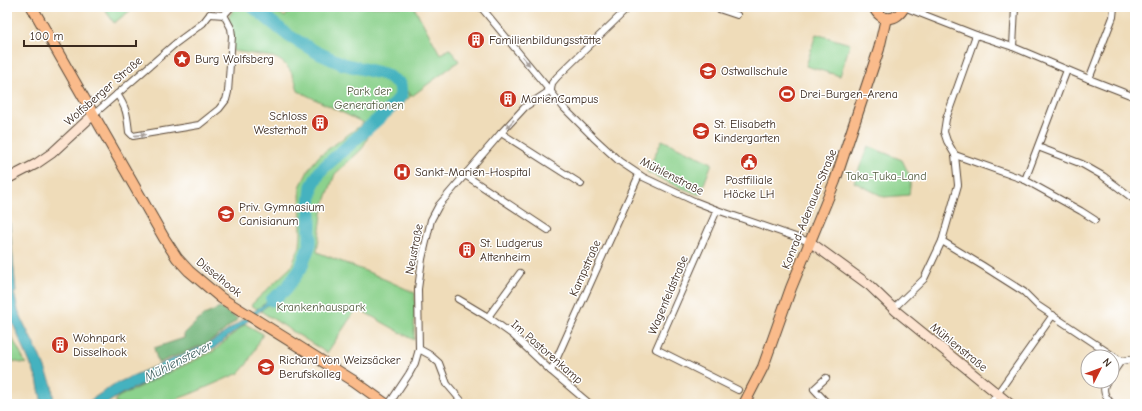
<svg xmlns="http://www.w3.org/2000/svg" width="1142" height="411" font-family="'Comic Neue',sans-serif">
<rect width="100%" height="100%" fill="#fff"/>
<filter id="ink" filterUnits="userSpaceOnUse"><feTurbulence type="fractalNoise" baseFrequency=".025" numOctaves="2"/><feDisplacementMap in="SourceGraphic" scale="8" xChannelSelector="R" yChannelSelector="G"/><feConvolveMatrix kernelMatrix="1 2 1 2 8 2 1 2 1" color-interpolation-filters="sRGB"/></filter>
<filter id="wash" filterUnits="userSpaceOnUse"><feTurbulence type="fractalNoise" baseFrequency=".012" numOctaves="4" result="noise"/><feDisplacementMap in="SourceGraphic" scale="16" xChannelSelector="R" yChannelSelector="G"/><feGaussianBlur stdDeviation="0.9" result="paint"/><feColorMatrix in="noise" values="0 0 0 0 0 0 0 0 0 0 0 0 0 0 0 0 0 1.4 0 .05"/><feComposite in="paint" operator="in"/></filter>
<g filter="url(#wash)">
<rect width="100%" height="100%" fill="#efdcb9"/>
<g fill="#8cd28d" stroke="#647e56">
<path d="M103,7H135L114,23Z"/>
<path d="M235,7H250L288,37L317,55L343,67L383,76L399,85L411,96L371,131L362,149L335,174L323,207L317,252L373,274L415,293L414,340L357,308L327,353L251,305L291,267L300,246L301,233L300,187L310,167L320,155L364,123L298,91C295,76 288,62 273,57L233,51L228,18Z"/>
<path d="M256,7H270L285,17L292,7H414L440,54L450,49L459,61L412,96L401,83L385,72L344,62L318,51L290,34Z"/>
<path d="M816,34L850,44L840,76L806,66Z"/>
<path d="M662,140L712,163L700,195L674,185L647,172Z"/>
<path d="M868,146L902,160L911,178L909,195L884,197L854,182Z"/>
<path d="M245,324L263,334L247,364L239,373L193,393L164,404H116L115,401L118,397L214,351Z"/>
<path d="M7,328L26,364L7,360Z"/>
</g>
<path fill="#71b478" stroke="#566f4b" d="M220,308L238,319L218,336L205,344L158,363L154,348L184,338V334L186,332L204,315Z"/>
<g fill="#44b2bf" stroke="#406e6e">
<path d="M7,192L16,292L14,293L18,310L23,322L43,363L52,385L54,404H42L37,379L7,310Z"/>
<path d="M285,289V291L213,349L118,396L106,404H85L113,385L132,376L206,345L219,337Z"/>
</g>
<g fill="none" stroke-linecap="round" stroke-linejoin="round">
<path stroke="#44b2bf" stroke-width="13" d="M253,7L289,36L318,53L343,64L384,74L400,84L401,95L395,104L321,170L312,186L310,205V244L301,268L285,290L272,300"/>
</g>
</g>
<g filter="url(#ink)">
<g fill="none" stroke-linecap="round" stroke-linejoin="round">
<defs>
<g id="street">
<path d="M481,7L565,109L593,137L619,161L643,177L694,201L717,210L810,242"/>
<path d="M713,7L737,15"/>
<path d="M904,7L976,35L1013,47L1089,79L1135,97"/>
<path d="M210,14L224,15"/>
<path d="M224,15L231,7"/>
<path d="M976,35L946,119L944,132L947,141L955,155L958,185L942,241L983,266L1024,292L1037,305L1121,361L1135,359"/>
<path d="M1013,47L1015,7"/>
<path d="M1089,79L1113,17L1114,7"/>
<path d="M551,90L552,83L557,77L629,7"/>
<path d="M117,94C127,109 127,115 129,132L133,136L199,125L219,109L226,100L228,92L232,36L231,28L224,15"/>
<path d="M93,115L176,43L203,23L210,14"/>
<path d="M501,133L581,184"/>
<path d="M1038,147L1082,164L1103,176L1135,200"/>
<path d="M955,155L1025,180L1067,70"/>
<path d="M465,175L548,230"/>
<path d="M1025,180L1081,211L1095,220"/>
<path d="M717,210L656,349L738,390"/>
<path d="M458,299L488,317L513,335L551,371L590,404"/>
<path d="M893,309L924,279L942,241"/>
<path d="M488,317L520,273"/>
<path d="M419,349L430,355L439,363L447,384L464,404"/>
<path d="M551,371L639,175"/>
<path d="M1112,374L1121,361"/>
<path d="M826,378L814,389L828,404"/>
<path d="M1107,381C1101,390 1105,397 1112,404"/>
<path d="M389,404L409,374L415,363L419,349L418,289L422,259L431,220L439,205L501,133L525,107L551,90"/>
<path d="M990,404L1053,315"/>
</g>
<g id="secondary">
<path d="M7,179L36,164L52,153L93,115"/>
<path d="M810,242L869,285L896,311L1010,404"/>
</g>
<g id="primary">
<path d="M32,7L164,238L177,258L189,271L221,298L354,381L386,404"/>
<path d="M874,7C880,22 897,22 904,7"/>
<path d="M744,404L763,367L791,288L835,181L879,49L886,18"/>
</g>
</defs>
<use href="#street" stroke="#564535" stroke-width="8"/>
<use href="#secondary" stroke="#564535" stroke-width="11"/>
<use href="#primary" stroke="#564535" stroke-width="12"/>
<use href="#street" stroke="#fff" stroke-width="6"/>
<use href="#secondary" stroke="#fde4d1" stroke-width="9"/>
<use href="#primary" stroke="#fabb8b" stroke-width="10"/>
</g>
<defs><path id="oneway-solid" d="M-6-.8H1V-3.2L6.5 0L1 3.2V.8H-6Z"/></defs>
<g fill="#a79f9a">
<use href="#oneway-solid" transform="translate(526 61) rotate(50)"/>
<use href="#oneway-solid" transform="translate(510 124) rotate(133)"/>
<use href="#oneway-solid" transform="translate(140 135) rotate(-6)"/>
</g>
</g>
<defs>
<symbol id="building-disc" viewBox="-11 -11 22 22"><circle r="9.5" fill="#c8321e" stroke="#fff"/><path d="M-4-6H4V6H1V3H-1V6H-4ZM-2.5-4.3h1.7v1.8h-1.7ZM.8-4.3h1.7v1.8H.8ZM-2.5-1h1.7V.8h-1.7ZM.8-1h1.7V.8H.8Z" fill="#fff"/></symbol>
<symbol id="sight-disc" viewBox="-11 -11 22 22"><circle r="9.5" fill="#c8321e" stroke="#fff"/><path d="M0-6L1.8-2.2L6-1.7L2.9 1.2L3.7 5.4L0 3.3L-3.7 5.4L-2.9 1.2L-6-1.7L-1.8-2.2Z" fill="#fff"/></symbol>
<symbol id="school-disc" viewBox="-11 -11 22 22"><circle r="9.5" fill="#c8321e" stroke="#fff"/><path d="M0-5L7-2L0 1L-7-2ZM-4 1L0 2.5L4 1V4Q0 6-4 4Z" fill="#fff"/></symbol>
<symbol id="stadium-disc" viewBox="-11 -11 22 22"><circle r="9.5" fill="#c8321e" stroke="#fff"/><path d="M0-5a6.5 5 0 1 0 0 10a6.5 5 0 1 0 0-10ZM-3.5-1.8h7v3.6h-7Z" fill="#fff"/></symbol>
<symbol id="civic-disc" viewBox="-11 -11 22 22"><circle r="9.5" fill="#c8321e" stroke="#fff"/><path d="M-.6-6.5H3V-4.5H.6V-3L4-1V1h2V6H-6V1h2V-1L-.6-3ZM-1.2 2.5V6h2.4V2.5Z" fill="#fff"/></symbol>
<symbol id="hospital-disc" viewBox="-11 -11 22 22"><circle r="9.5" fill="#c8321e" stroke="#fff"/><path d="M-5-5h3v3.5h4V-5h3V5h-3V1.5h-4V5h-3Z" fill="#fff"/></symbol>
</defs>
<g fill-rule="evenodd">
<use href="#building-disc" x="466" y="30" width="20" height="20"/>
<use href="#sight-disc" x="172" y="49" width="20" height="20"/>
<use href="#school-disc" x="698" y="61" width="20" height="20"/>
<use href="#stadium-disc" x="777" y="84" width="20" height="20"/>
<use href="#building-disc" x="498" y="89" width="20" height="20"/>
<use href="#building-disc" x="310" y="113" width="20" height="20"/>
<use href="#school-disc" x="691" y="121" width="20" height="20"/>
<use href="#civic-disc" x="739" y="152" width="20" height="20"/>
<use href="#hospital-disc" x="392" y="162" width="20" height="20"/>
<use href="#school-disc" x="216" y="204" width="20" height="20"/>
<use href="#building-disc" x="457" y="240" width="20" height="20"/>
<use href="#building-disc" x="50" y="335" width="20" height="20"/>
<use href="#school-disc" x="256" y="357" width="20" height="20"/>
</g>
<g text-anchor="middle" dominant-baseline="central" stroke-width="3" stroke-linejoin="round" paint-order="stroke">
<g font-size="12" fill="#3b2a1e" stroke="#fff" text-anchor="start">
<text x="489" y="40">Familienbildungsstätte</text>
<text x="195" y="59">Burg Wolfsberg</text>
<text x="721" y="71">Ostwallschule</text>
<text x="800" y="94">Drei-Burgen-Arena</text>
<text x="521" y="99">MarienCampus</text>
<text x="307" y="116" text-anchor="end">Schloss<tspan x="307" dy="14">Westerholt</tspan></text>
<text x="714" y="124">St. Elisabeth<tspan x="714" dy="14">Kindergarten</tspan></text>
<text x="415" y="172">Sankt-Marien-Hospital</text>
<text x="749" y="180" text-anchor="middle">Postfiliale<tspan x="749" dy="14">Höcke LH</tspan></text>
<text x="239" y="207">Priv. Gymnasium<tspan x="239" dy="14">Canisianum</tspan></text>
<text x="480" y="243">St. Ludgerus<tspan x="480" dy="14">Altenheim</tspan></text>
<text x="73" y="338">Wohnpark<tspan x="73" dy="14">Disselhook</tspan></text>
<text x="279" y="360">Richard von Weizsäcker<tspan x="279" dy="14">Berufskolleg</tspan></text>
</g>
<g font-size="12" fill="#3b2a1e" stroke="#fff">
<text transform="translate(103 91) rotate(-41)">Wolfsberger Straße</text>
<text transform="translate(672 176) rotate(27)">Mühlenstraße</text>
<text transform="translate(809 209) rotate(-68)">Konrad-Adenauer-Straße</text>
<text transform="translate(414 249) rotate(-79)">Neustraße</text>
<text transform="translate(585 268) rotate(-66)">Kampstraße</text>
<text transform="translate(219 277) rotate(39)">Disselhook</text>
<text transform="translate(668 295) rotate(-67)">Wagenfeldstraße</text>
<text transform="translate(959 347) rotate(39)">Mühlenstraße</text>
<text transform="translate(547 352) rotate(41)">Im Pastorenkamp</text>
</g>
<g font-size="12" fill="#535c3f" stroke="#fff">
<text x="369" y="91">Park der<tspan x="369" dy="14">Generationen</tspan></text>
<text x="886" y="176">Taka-Tuka-Land</text>
<text x="321" y="307">Krankenhauspark</text>
</g>
<g font-size="13" font-style="italic" fill="#3f605e" stroke="#fff">
<text transform="translate(178 361) rotate(-27)">Mühlenstever</text>
</g>
</g>
<rect width="1142" height="411" fill="none" stroke="#fff" stroke-width="24"/>
<g transform="translate(1100 369) rotate(48)"><circle r="19" fill="#ffffff" stroke="#b1aaa5"/>
<path d="M0-3L7 15L0 10L-7 15Z" fill="#c8321e"/>
<text y="-6" font-size="11" font-weight="bold" text-anchor="middle" fill="#3b2a1e">N</text>
</g>
<path d="M24 40v6h112v-6" fill="none" stroke="#3b2a1e" stroke-width="2"/>
<text x="30" y="40" font-size="12" fill="#3b2a1e" stroke="#ffffff" stroke-width="3" paint-order="stroke">100 m</text>
</svg>
